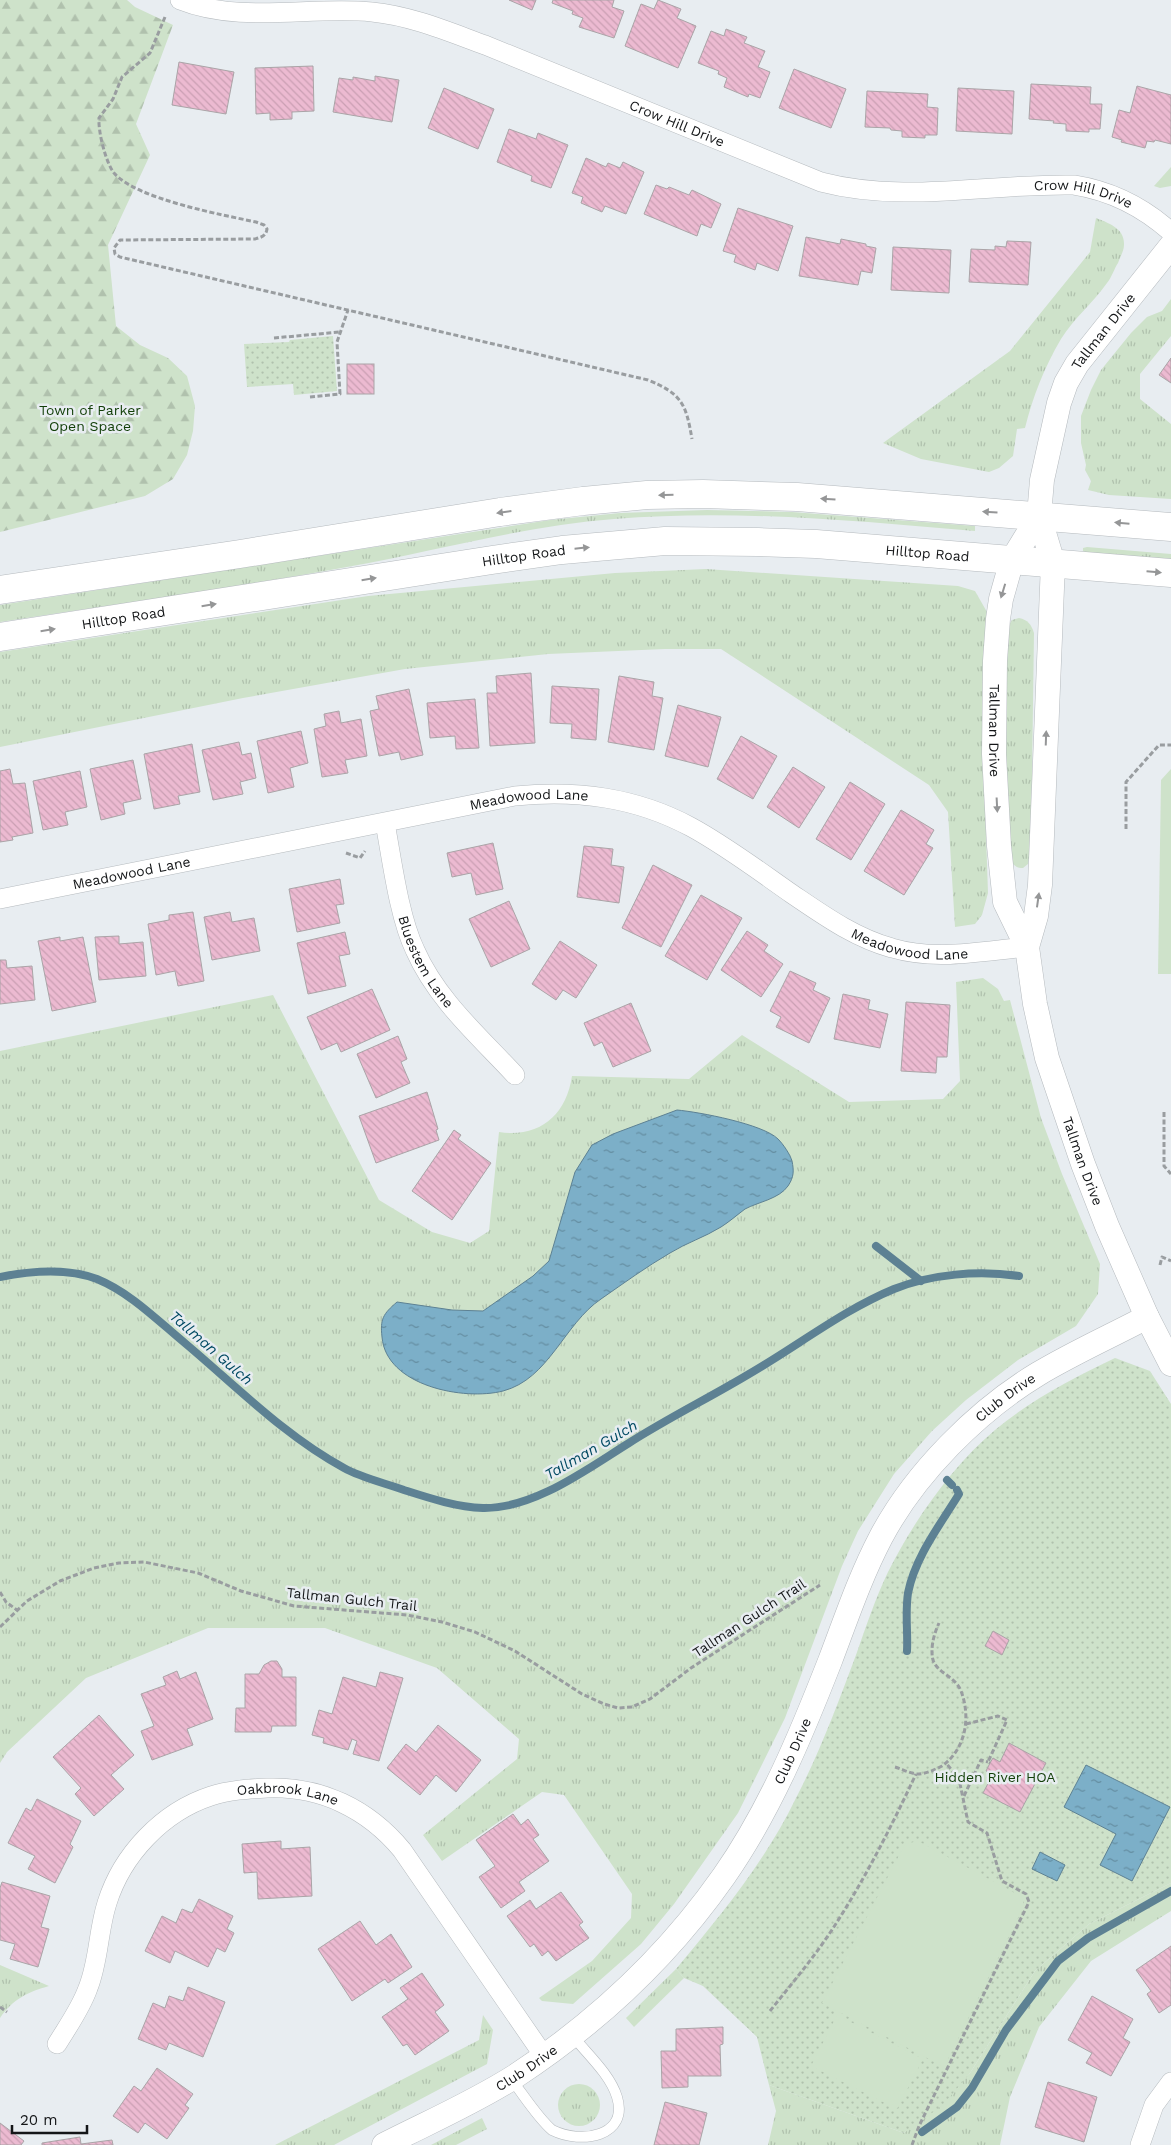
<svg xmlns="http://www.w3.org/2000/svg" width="1171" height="2145" font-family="'Work Sans',sans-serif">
<defs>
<pattern id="grass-tufts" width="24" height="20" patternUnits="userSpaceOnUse" patternTransform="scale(1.25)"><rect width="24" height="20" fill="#cee2ca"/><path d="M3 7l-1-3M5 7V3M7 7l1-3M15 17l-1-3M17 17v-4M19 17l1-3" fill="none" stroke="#b0c1ad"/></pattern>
<pattern id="forest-firs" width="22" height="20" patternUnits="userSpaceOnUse" patternTransform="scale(1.25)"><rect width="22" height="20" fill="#cee2ca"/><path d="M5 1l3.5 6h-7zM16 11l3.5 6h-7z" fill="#b0c1ad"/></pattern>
<pattern id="park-dots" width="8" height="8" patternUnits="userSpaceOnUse" patternTransform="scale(1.25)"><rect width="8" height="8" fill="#cee2ca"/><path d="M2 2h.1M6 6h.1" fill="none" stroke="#b0c1ad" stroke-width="1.8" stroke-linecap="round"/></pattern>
<pattern id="water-ripples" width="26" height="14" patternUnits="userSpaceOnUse" patternTransform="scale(1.25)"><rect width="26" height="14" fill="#7cafc8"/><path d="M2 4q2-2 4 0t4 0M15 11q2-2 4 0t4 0" fill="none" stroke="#648da1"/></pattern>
<pattern id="building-back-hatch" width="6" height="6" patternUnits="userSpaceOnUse" patternTransform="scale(1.25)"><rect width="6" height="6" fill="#ecbad1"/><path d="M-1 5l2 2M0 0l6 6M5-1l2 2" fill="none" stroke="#ca9fb3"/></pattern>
</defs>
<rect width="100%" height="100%" fill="#e8edf1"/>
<g fill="url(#grass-tufts)">
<path d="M1171,167V186L1160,188L1154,186Z"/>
<path d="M1096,218C1108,223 1125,228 1124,245C1124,251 1120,257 1118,263C1114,269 1112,277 1107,283C1093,303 1074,318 1061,339C1044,368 1033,396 1025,428L1017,429L1013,456L999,468L989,472L921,459L883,443L1010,351L1090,252Z"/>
<path d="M1171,299V336L1140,374V399L1171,424V499L1109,495L1088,490L1091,481L1085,470L1086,465L1081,443V416L1091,390L1101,370L1131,333L1147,317L1162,311Z"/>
<path d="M707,510L792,512L975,526V531C854,521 736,509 614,519C524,526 436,551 347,567C232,588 116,604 0,622V605L550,520L620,513Z"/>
<path d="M1087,547L1171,554V559L1086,553L1083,551V548Z"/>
<path d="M706,569L958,586L975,591L987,612L983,747L988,893L982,915L975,924L955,927L948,812L929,785L721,649H665L548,654L405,669L243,698L0,747V652L368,596L615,573Z"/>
<path d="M1019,618C1028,620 1031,624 1034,633L1031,845L1028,864L1023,868C1017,868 1014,866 1010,860L1002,738L1009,625L1012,620Z"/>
<path d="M983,978L998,989L1004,1001L1010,1000L1041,1118L1062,1174L1100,1264L1098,1294L1076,1326L1018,1360L966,1400L932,1431L894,1474L858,1531L842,1566L785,1718L738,1813L674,1904L641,1944L573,2004L542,2001L539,1998L592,1961L631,1918L632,1894L564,1795L542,1792L442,1861L423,1835L517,1759L519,1739L437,1668L325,1628H208L86,1678L7,1752L0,1763V1051L273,995L379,1200L432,1232L470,1243L489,1231L499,1132C539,1138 566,1116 572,1076L689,1079L742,1035L849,1102L943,1099L960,1081L956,982Z"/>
<path d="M1171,1883V1911L1091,1961L1039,2027L1010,2097L1000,2145H768L776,2111L769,2085L904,2133L970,2073L1035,1971L1089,1924Z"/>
<path d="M0,1965L49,1986C28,1992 13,1999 0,2018Z"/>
<path d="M676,1969L684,1978L634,2027L626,2018Z"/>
<path d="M483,2015L493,2030L487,2064L334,2145H275L479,2040Z"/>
<circle cx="579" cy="2105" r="21"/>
<path d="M482,2118L487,2129L456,2145H431Z"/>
</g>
<path fill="url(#forest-firs)" d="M0,0H127L135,7L173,25L136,124L150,155L108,245L116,326L140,345L168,358L187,376L195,406L193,431L187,455L173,479L145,496L0,532Z"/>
<g fill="url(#park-dots)">
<path d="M333,336L337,391L294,395L293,384L247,387L244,344L289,342L290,340Z"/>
<path d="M1115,1358L1150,1371L1171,1404V1883L1089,1924L1035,1971L970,2073L943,2105L904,2133L769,2085L757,2037L703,1986L684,1978L676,1969C721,1915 765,1862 796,1798C820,1752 838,1703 856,1655C866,1627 875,1599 888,1572C913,1522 952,1466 995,1430C1031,1400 1073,1378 1115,1358Z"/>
</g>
<g fill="#cee2ca">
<path d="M1171,769V974H1158L1161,780Z"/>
<path d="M918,1841L1022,1897L1024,1906L944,2067L822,2003L905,1844Z"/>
<path d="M837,2015L923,2059L897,2109L811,2066Z"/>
</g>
<g fill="url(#water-ripples)" stroke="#5d8193">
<path d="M677,1110C699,1112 763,1124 778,1139C783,1144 790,1154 792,1161C794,1171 794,1177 788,1186C779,1199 758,1202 745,1209C737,1215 729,1222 721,1227C705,1237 686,1243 670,1253C646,1267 624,1283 601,1299C564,1324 549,1379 503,1391C464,1401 386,1386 382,1337C380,1319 383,1314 397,1302L452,1310L483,1311L533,1276L549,1261L575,1172L592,1145L613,1134Z"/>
<path d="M1086,1765L1170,1807L1132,1881L1100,1865L1116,1834L1064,1807Z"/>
<path d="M1040,1852L1065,1865L1057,1881L1032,1869Z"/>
</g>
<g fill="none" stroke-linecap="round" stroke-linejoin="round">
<g stroke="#5d8193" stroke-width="8">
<path d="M876,1246L921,1281"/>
<path d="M0,1277C30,1271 68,1268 97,1279C131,1293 158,1321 186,1344C237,1387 285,1436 344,1468C362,1478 385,1483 404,1490C429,1498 456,1507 483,1508C534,1509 587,1469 629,1443C668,1418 709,1398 749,1374C796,1347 843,1310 894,1289C932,1274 978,1270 1019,1276"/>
<path d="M947,1480L952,1485"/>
<path d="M907,1651C908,1632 905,1613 908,1593C915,1557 940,1525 959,1494L957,1490"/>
<path d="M922,2132L957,2107L972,2088L1006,2030L1058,1961L1088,1938L1171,1891"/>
</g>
</g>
<g fill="url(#building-back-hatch)" stroke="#aaa4a7">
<path d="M509,0H536L532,10Z"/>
<path d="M553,0H614L612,7L624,11L614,38L579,27L583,18L572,14L573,11L552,3Z"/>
<path d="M658,0L681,9L677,18L696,26L678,68L625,46L641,4L654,9Z"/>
<path d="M726,29L747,37L744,43L765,51L758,67L770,72L760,98L749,94L748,97L724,87L727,78L718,74L719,71L698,63L711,31L724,36Z"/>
<path d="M179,62L234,72L226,114L172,105Z"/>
<path d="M313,66L314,111L292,112V119L270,120V113L256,114L255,68Z"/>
<path d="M794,69L846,89L831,128L779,108Z"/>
<path d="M375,76L399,80L392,122L333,112L339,78L353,80V77L375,81Z"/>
<path d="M1031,84L1091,87L1090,104H1102L1100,129H1089V132L1066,131V124L1053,123L1054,121L1029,119Z"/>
<path d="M1137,86L1171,95V144L1155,140L1154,142L1147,141L1145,148L1121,142L1122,140L1112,137L1119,110L1130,113Z"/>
<path d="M444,88L494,109L478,149L428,128Z"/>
<path d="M958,88L1014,91L1012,134L956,131Z"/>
<path d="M867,91L928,94L927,107L938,108L937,135H925V138L902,137V131L891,130L890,128L865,127Z"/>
<path d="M509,129L536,139L538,133L568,145L551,188L531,181L532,176L497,162Z"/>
<path d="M586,158L606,167L608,163L620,168L623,162L644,172L626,214L605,206L602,212L581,203L583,197L572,193Z"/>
<path d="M656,185L667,189L669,187L689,195L692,190L721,204L711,228L701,224L697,236L644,214Z"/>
<path d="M738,208L793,226L778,271L757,263L755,270L734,262L736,255L723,251Z"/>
<path d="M806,237L840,244L841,239L866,244V246L876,248L872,273L861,271L858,285L799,276Z"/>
<path d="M1007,241L1031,242L1028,285L969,282L971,249L995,250V246L1006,247Z"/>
<path d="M893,247L951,250L949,293L891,290Z"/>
<path d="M1171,358V383L1159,375Z"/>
<rect x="347" y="364" width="27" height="30"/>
<path d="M531,673L535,743L490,746L487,693H497L496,676Z"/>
<path d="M619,676L654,682L652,696L663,698L654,750L608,742Z"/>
<path d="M552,686L599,689L596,740L571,738L572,724L550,723Z"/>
<path d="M409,689L423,755L401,760L399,752L379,756L370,711L379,709L376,696Z"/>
<path d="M475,699L479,748L456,749L455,736L430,738L427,703Z"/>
<path d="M678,705L721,717L708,767L665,756Z"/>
<path d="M339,711L341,723L361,719L367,756L345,760L348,773L322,777L314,729L326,726L324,714Z"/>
<path d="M301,731L308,763L290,768L294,787L268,793L257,741Z"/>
<path d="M741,736L777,756L753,799L717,779Z"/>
<path d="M239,742L242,755L251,753L256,778L240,782L243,794L213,800L202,750Z"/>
<path d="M192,744L200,792L178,796L180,804L154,809L144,754Z"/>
<path d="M133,760L141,799L123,803L125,814L101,820L90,769Z"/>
<path d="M793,767L825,787L799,828L767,807Z"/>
<path d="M10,769L13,784L25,783L33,833L12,837L13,840L0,842V771Z"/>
<path d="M80,771L87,807L65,812L68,825L43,830L33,781Z"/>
<path d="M850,782L885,804L851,860L816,839Z"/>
<path d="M901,810L934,830L926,844L933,848L904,895L864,871Z"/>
<path d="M493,843L503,889L476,895L471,873L452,877L447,853Z"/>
<path d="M584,846L613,849L611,865L624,867L619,903L577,897Z"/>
<path d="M653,865L692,885L661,947L622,928Z"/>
<path d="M340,879L344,904L336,905L340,923L297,932L289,889Z"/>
<path d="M701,895L742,918L707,980L665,956Z"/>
<path d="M509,901L530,949L491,967L469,919Z"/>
<path d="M193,912L204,981L178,986L175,971L156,975L148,924L169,920V915Z"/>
<path d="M230,912L232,922L254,918L260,951L212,960L204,917Z"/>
<path d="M747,931L768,945L764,951L783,964L761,997L721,970Z"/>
<path d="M345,932L350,954L339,956L346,986L308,994L297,943Z"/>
<path d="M119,936V944L143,942L146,976L99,980L95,937Z"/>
<path d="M60,937V941L83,937L96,1002L52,1011L38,941Z"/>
<path d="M560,941L597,965L576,998L563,990L556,1000L532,984Z"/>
<path d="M0,960H6L7,968L32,966L35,1000L0,1004Z"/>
<path d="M790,971L816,983L813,990L830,998L809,1043L776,1027L781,1017L770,1011Z"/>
<path d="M372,989L390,1030L341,1052L337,1043L321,1050L307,1017Z"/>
<path d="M843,994L870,1000L868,1009L888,1014L880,1048L834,1039Z"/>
<path d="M906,1002L950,1005L947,1057H937L936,1073L901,1071Z"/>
<path d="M631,1003L651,1051L613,1067L602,1042L594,1046L584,1023Z"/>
<path d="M398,1036L407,1059L401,1062L410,1083L376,1098L357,1054Z"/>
<path d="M427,1092L438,1129L436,1130L439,1140L376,1163L359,1116Z"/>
<path d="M454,1130L461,1135L458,1139L491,1163L452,1220L412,1191Z"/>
<path d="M993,1631L1009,1640L1002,1655L985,1646Z"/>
<path d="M271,1661H277L282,1669V1677H296V1726H272L271,1732H235L236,1708H245V1674H259L264,1665Z"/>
<path d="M177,1671L180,1679L196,1672L213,1719L187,1729L193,1745L152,1760L141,1731L154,1726L141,1694L166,1685L163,1677Z"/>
<path d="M380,1672L403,1678L379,1761L353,1754L357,1741L352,1739L348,1750L323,1743L324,1738L312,1735L319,1710L332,1714L343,1677L376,1687Z"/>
<path d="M99,1715L134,1755L111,1775L124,1789L94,1816L75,1794L81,1788L53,1757Z"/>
<path d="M438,1725L481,1760L456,1792L436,1775L420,1795L387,1768L406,1744L416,1752Z"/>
<path d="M1009,1743L1046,1763L1020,1812L983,1793L993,1774L986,1771L990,1763L993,1758L1000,1762Z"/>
<path d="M37,1799L81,1821L70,1844L73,1847L55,1883L28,1869L35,1856L8,1843L26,1808L31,1811Z"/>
<path d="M513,1814L521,1825L528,1819L539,1835L533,1839L549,1861L519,1882L525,1891L501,1908L479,1877L495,1866L476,1840Z"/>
<path d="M281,1841V1849L310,1847L312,1896L258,1899L257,1872L244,1873L242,1844Z"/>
<path d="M2,1882L50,1896L41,1927L49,1929L38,1967L10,1959L15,1944L0,1940V1888Z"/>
<path d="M561,1892L583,1922L579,1925L589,1938L556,1961L548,1951L542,1956L534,1944L530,1947L507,1916L530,1900L536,1909Z"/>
<path d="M199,1899L233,1916L227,1929L234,1933L225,1952L217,1948L208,1967L175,1951L170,1963L145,1951L162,1916L176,1923L182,1909L192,1913Z"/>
<path d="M360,1921L376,1945L391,1934L412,1967L388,1983L385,1979L352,2001L318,1949Z"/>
<path d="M1171,1946V2005L1159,2013L1147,1994L1151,1991L1136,1970Z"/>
<path d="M422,1973L444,2005L435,2012L449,2031L415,2055L407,2044L403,2046L382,2017L408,1999L400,1988Z"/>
<path d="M188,1987L225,2002L203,2057L169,2043L166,2050L138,2039L153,2003L165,2008L169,1996L183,2001Z"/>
<path d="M1092,1996L1133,2019L1123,2038L1130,2042L1111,2076L1086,2063L1092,2053L1068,2040Z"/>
<path d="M723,2027V2044L720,2045L721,2076H688V2087L662,2088L661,2051H676V2029Z"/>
<path d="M157,2068L193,2094L185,2105L189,2108L167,2139L145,2123L138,2133L113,2116L134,2086L141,2091Z"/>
<path d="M1048,2082L1097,2097L1084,2142L1035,2127Z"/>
<path d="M665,2102L707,2113L699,2145H654Z"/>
<path d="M0,2123L24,2141L21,2145H0Z"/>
<path d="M80,2137L81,2144L112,2140L113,2145H42V2143Z"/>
</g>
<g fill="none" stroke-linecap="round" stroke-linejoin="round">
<defs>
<path id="service" d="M511,2079C523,2094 537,2117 552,2130C582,2145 629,2136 617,2097C610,2074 587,2054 572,2035"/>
<g id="minor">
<path id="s1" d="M180,0C240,24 309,6 372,12C412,16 449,32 485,45L821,182C905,204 990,183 1074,185C1112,191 1143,207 1171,232"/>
<path id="s2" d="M385,823C392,860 399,917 415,950C437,1000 479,1036 515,1075"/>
<path id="s3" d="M0,899L515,796C577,790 635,797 691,827C726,846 759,871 792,894C823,915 855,938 892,948C936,961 982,951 1027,947"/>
<path id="s4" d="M57,2044C68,2026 81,2008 88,1988C99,1961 98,1931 107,1903C122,1855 162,1812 211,1796C229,1790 248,1789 267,1788C321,1786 368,1809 402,1850L544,2056"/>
<path d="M1140,2145L1154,2105L1171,2082"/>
</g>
<g id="tertiary">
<path id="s5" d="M1039,516L1012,560L1001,599L998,619L995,661L994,754L999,846L1005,902L1027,947L1035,1004L1047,1058L1083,1164L1107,1226L1147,1317L1171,1364"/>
<path id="s6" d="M1027,947L1036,916L1040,885L1053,563L1039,516L1042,480L1059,403L1066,383L1077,364L1171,246"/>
<path id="s7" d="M384,2145C427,2123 473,2103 514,2077C595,2024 668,1956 724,1876C770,1810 801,1735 830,1661C846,1619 860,1577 881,1537C915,1473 977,1411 1038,1374C1073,1353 1111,1336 1147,1317"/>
</g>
<g id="secondary">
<path d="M0,590L240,554L500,512L583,501L647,495L703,494L797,497L1171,527"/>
<path id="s8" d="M0,637L492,560L562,550L665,541L758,542L816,544L1171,573"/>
</g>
</defs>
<use href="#service" stroke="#b5babe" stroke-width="11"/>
<use href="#minor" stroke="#b5babe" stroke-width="20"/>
<use href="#tertiary" stroke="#b5babe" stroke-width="25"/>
<use href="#secondary" stroke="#b5babe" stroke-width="29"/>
<g stroke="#999da0" stroke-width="3" stroke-dasharray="5 2.5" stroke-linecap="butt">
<path d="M165,17L150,53L122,77L113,99L99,118C98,132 106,163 114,173C136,199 223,215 256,222L264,225L267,229C266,236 262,237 255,239L120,240L114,248L115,254L120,257L648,380C682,394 686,404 692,439"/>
<path d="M274,338L340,332"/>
<path d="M310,397L340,394L337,342L348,310"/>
<path d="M1126,829V782L1159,745H1171"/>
<path d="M346,853L360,858L365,851"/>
<path d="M1164,1112V1166L1171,1174"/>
<path d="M1160,1265L1162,1257L1171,1261"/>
<path d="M0,1592L6,1602L17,1610"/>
<path d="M0,1627L27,1601L60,1581L94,1568L119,1563L144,1562L198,1573L241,1591L294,1606L407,1615L442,1622L475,1632L515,1651L582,1694L604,1704L618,1708L632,1707L650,1699L691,1668L820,1585"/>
<path d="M966,1724L998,1716L1007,1720L988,1762L990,1763"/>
<path d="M895,1767C902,1769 909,1773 917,1774C925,1774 935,1770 942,1766C966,1749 971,1717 961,1691C955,1676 937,1673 933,1660C930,1648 934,1634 939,1623"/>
<path d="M964,1796L981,1760L988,1762"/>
<path d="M0,2007L7,2012"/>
<path d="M770,2011C793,1982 817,1954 837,1922C867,1875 892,1825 916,1774"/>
<path d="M912,2145L919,2126L1029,1902L1026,1894L1002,1881L987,1833L968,1822L959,1779L946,1763"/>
</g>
<use href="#service" stroke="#fff" stroke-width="10"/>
<use href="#minor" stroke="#fff" stroke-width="19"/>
<use href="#tertiary" stroke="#fff" stroke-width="24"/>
<use href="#secondary" stroke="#fff" stroke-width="28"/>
</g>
<defs><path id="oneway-solid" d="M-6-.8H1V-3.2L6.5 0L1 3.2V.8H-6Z" transform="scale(1.25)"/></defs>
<g fill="#959697">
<use href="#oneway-solid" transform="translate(666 495) rotate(178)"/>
<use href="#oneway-solid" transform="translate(828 499) rotate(-176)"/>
<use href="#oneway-solid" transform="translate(504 512) rotate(172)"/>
<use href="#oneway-solid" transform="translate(990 512) rotate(-176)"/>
<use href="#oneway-solid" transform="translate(1122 523) rotate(-175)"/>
<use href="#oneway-solid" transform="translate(582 548) rotate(-6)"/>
<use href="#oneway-solid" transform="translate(1154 572) rotate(5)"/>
<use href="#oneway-solid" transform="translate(369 579) rotate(-9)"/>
<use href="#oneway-solid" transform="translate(1003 591) rotate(107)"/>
<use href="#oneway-solid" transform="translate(209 605) rotate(-9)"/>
<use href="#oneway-solid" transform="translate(48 630) rotate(-9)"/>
<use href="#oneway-solid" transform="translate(1046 738) rotate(-88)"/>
<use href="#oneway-solid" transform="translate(997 805) rotate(87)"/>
<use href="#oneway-solid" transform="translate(1038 900) rotate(-82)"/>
</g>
<g text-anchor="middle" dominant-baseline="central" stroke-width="5" stroke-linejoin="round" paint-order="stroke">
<g font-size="14" fill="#141618" stroke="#e8edf1">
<text stroke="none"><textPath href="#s1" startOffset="519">Crow Hill Drive</textPath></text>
<text stroke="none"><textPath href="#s1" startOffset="939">Crow Hill Drive</textPath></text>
<text stroke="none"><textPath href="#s6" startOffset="635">Tallman Drive</textPath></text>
<text stroke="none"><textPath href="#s8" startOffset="935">Hilltop Road</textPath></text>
<text stroke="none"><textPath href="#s8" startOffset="530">Hilltop Road</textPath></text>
<text stroke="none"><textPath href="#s8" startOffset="125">Hilltop Road</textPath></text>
<text stroke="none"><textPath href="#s5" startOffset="224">Tallman Drive</textPath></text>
<text stroke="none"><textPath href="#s3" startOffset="539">Meadowood Lane</textPath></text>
<text stroke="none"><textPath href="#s3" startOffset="134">Meadowood Lane</textPath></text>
<text stroke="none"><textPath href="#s3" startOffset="959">Meadowood Lane</textPath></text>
<text stroke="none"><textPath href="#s2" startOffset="146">Bluestem Lane</textPath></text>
<text stroke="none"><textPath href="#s5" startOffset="668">Tallman Drive</textPath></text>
<text stroke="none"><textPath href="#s7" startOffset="1002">Club Drive</textPath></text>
<text transform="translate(352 1599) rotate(6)">Tallman Gulch Trail</text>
<text transform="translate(749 1618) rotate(-33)">Tallman Gulch Trail</text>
<text stroke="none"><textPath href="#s7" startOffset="582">Club Drive</textPath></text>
<text stroke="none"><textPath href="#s4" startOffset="384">Oakbrook Lane</textPath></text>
<text stroke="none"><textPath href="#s7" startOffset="162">Club Drive</textPath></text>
</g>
<g font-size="14" fill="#123f08" stroke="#e8edf1">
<text x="90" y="410">Town of Parker<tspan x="90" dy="16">Open Space</tspan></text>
<text x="995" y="1777">Hidden River HOA</text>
</g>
<g font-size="15" font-style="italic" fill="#004962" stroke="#e8edf1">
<text transform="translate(211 1348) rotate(41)">Tallman Gulch</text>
<text transform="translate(591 1450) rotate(-30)">Tallman Gulch</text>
</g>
</g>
<path d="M12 2125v8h75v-8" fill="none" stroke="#141618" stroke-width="2.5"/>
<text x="20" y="2125" font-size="15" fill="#141618" stroke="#e8edf1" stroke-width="4" paint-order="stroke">20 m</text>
</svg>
